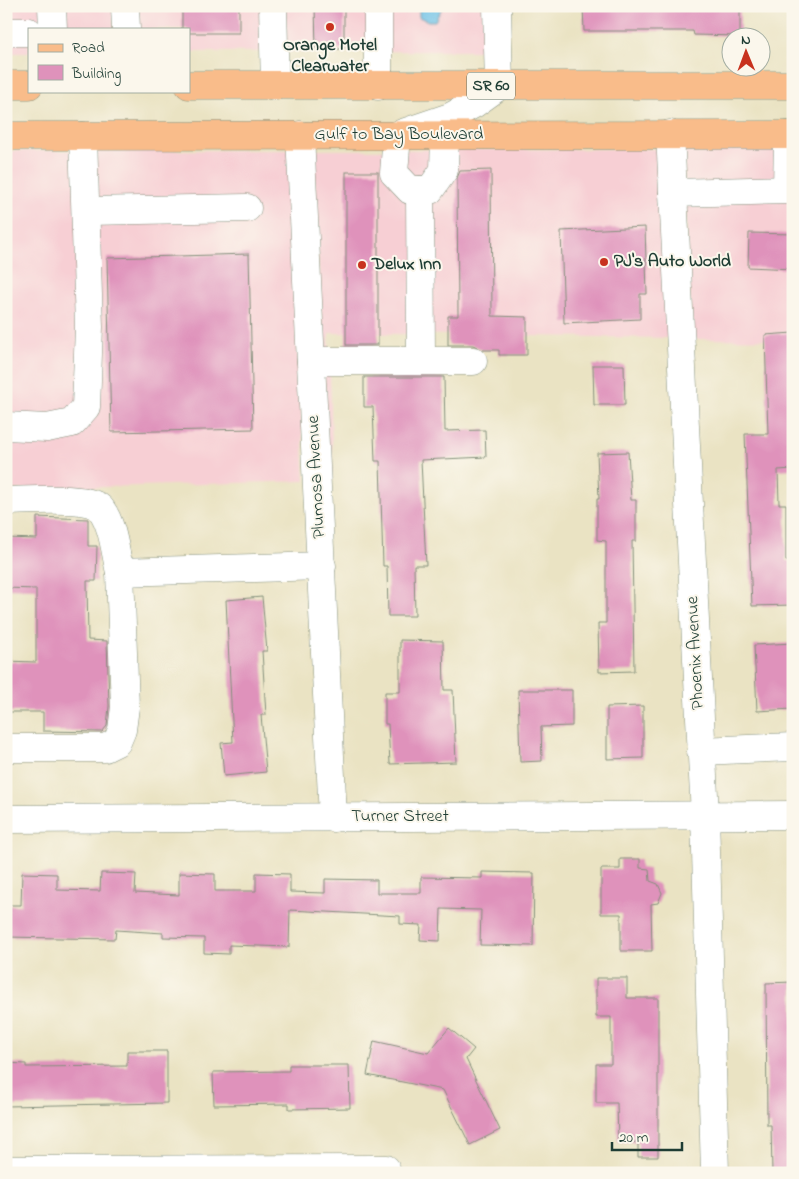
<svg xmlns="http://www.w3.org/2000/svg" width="799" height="1179" font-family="'Indie Flower',sans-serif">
<rect width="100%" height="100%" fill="#fbf7ec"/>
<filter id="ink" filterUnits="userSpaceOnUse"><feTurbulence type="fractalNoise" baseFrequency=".02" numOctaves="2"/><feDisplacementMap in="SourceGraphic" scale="10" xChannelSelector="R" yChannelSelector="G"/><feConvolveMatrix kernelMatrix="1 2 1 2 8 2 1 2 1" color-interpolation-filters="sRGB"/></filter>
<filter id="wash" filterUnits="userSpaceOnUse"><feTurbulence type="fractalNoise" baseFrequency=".0096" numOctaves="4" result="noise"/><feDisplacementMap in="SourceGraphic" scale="20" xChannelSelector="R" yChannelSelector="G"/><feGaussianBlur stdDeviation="1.12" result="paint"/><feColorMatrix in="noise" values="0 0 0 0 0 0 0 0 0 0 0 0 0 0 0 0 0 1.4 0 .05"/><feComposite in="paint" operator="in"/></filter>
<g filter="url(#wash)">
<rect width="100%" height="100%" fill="#eae3c3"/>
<g fill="#f7cfd4">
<path d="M6,6H113L114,29H29V53H6Z"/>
<path d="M137,6H485L486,51L189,52V29H138Z"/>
<path d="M683,148H793V340L692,339Z"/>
<path d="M659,149L668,338L329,333L333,480H329L313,150Z"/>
<path d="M288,150L305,481L6,490V151Z"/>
</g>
<path fill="#6ac0e7" stroke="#447e8e" d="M419,6H443L435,21H428L419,17Z"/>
<g id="blocks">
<g fill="#df92bb">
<path d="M182,6H239V33H189V29H182Z"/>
<path d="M315,6H344V49H316Z"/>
<path d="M583,6H740V36L694,35L693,31H584Z"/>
<path d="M491,170L492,316L527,317V355H499V350H483L473,345H448V316H458L457,178L460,171Z"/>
<rect x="346" y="172" width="32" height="173"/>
<path d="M645,227L647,294H640V319L564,323L561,231Z"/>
<path d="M749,233L793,234V269L748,267Z"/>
<path d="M249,254L253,429L111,432L107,258Z"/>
<path d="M793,333V469L778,470L779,504H786V561H793V605L752,606L745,434H768L765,335Z"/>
<path d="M593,365H624L625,405H594Z"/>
<path d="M364,377H444L445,431L485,430L486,457L421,460L426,565H414L415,616H388L387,566H383L380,461H375L373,407H364Z"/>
<path d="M628,452L631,500H636V541H632L634,671L599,672L598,623H606V541L597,540V499H599L597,453Z"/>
<path d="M37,517L88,519V546H97L96,581H87L88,640L107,641L109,706L107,726L102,732L43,731V712H6V661L36,662V589L6,588V538L37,539Z"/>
<path d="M262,597L267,651H262L266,715H261L266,772L224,776L221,743L233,742L226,600Z"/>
<path d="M400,640L443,641L444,690H453L456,762L390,764L388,724H385V692H400Z"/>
<path d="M793,643V709L757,711L754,645Z"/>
<path d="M518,690H572V726L541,727L542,761L520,762Z"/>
<path d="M643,706V758L607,759V707Z"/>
<path d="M620,859H640V868L649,869L650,881L658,884L662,893L658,903L651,904L652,951H621V914H601V869H620Z"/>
<path d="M482,872L534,873L533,946L480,945L481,910L441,909L440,941L420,940L421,925L400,924V916L290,910L289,947L229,945V954L204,953V938L163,937V933L116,930L115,939L6,937V905H21L22,873L57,874V890L100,891L101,873L136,874L135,893L179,895V873L215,874V891H256V873L290,874V892L325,893V879L377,880V893H421V877L482,878Z"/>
<path d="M596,978H627V998H658V1157H638V1142H618L617,1103H596V1064H611V1017H596Z"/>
<path d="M793,982V1173H772L771,1125H767L766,983Z"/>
<path d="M449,1028L474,1049L466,1059L500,1130L470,1145L443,1090L367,1075L374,1041L428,1053Z"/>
<path d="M127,1051H167V1103L6,1106V1063L26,1064V1067L127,1066Z"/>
<path d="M289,1065H349L350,1108L289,1109V1104L214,1105L213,1072L289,1071Z"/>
</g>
</g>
</g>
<g filter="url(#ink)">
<use href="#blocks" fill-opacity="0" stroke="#84907c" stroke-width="1"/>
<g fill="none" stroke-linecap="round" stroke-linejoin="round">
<defs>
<g id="minor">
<path d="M52,6L53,29"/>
<path d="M125,6L126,29"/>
<path d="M273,6L275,86"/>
<path d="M378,6V86"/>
<path d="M6,32H29"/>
<path d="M670,134L705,815L715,1173"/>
<path d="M300,135L333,818"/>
<path d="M445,135L444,170L430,190H410L394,173L397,135L450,117L474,104L499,86L497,6"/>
<path d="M420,190L421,360"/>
<path d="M673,193L787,190L788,135"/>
<path d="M87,211L247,208"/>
<path d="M311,361H473"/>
<path d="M6,426L47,428L72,423L86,407L89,327L83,136"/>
<path d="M6,501C25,501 91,495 101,509C113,525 115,552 120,572L322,566"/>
<path d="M6,748H105L117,742L122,730L125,707L120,572"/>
<path d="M701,751L793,747"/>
<path d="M6,819L793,815"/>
<path d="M6,1170L386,1169"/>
</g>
<g id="major">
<path d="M6,85H29"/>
<path d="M189,85H793"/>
<path d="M6,136L793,135"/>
</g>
</defs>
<use href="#minor" stroke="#84907c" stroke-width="29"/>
<use href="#major" stroke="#84907c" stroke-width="29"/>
<use href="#minor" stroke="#fff" stroke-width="28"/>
<use href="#major" stroke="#f9bc8a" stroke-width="28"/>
</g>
</g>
<g fill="#c8321e" stroke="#fbf7ec" stroke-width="2">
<circle cx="330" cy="27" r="5"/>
<circle cx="604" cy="262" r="5"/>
<circle cx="362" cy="265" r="5"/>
</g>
<g text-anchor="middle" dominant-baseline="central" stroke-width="4" stroke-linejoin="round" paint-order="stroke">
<rect fill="#fbf7ec" stroke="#61756b" stroke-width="1" x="467" y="72.5" width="48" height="27" rx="4"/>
<g font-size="16" font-weight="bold" fill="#1f3d34">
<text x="491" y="86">SR 60</text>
</g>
<g font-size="18" font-weight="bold" fill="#1f3d34" stroke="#fbf7ec" text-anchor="start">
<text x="330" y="46" text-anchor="middle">Orange Motel<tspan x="330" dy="21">Clearwater</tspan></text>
<text x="614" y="262">PJ's Auto World</text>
<text x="372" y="265">Delux Inn</text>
</g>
<g font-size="18" fill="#1f3d34" stroke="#fbf7ec">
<text x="399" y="135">Gulf to Bay Boulevard</text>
<text transform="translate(317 477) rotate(-93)">Plumosa Avenue</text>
<text transform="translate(696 653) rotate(-93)">Phoenix Avenue</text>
<text x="400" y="817">Turner Street</text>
</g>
</g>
<rect width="799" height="1179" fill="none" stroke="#fbf7ec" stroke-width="25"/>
<rect x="28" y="28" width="162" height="65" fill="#fbf7ec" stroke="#a3ada2"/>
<rect x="38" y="44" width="25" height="8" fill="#f9bc8a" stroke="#a3ada2"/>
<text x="72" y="52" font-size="15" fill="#1f3d34">Road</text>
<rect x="38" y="65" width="25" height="15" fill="#df92bb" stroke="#a3ada2"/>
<text x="72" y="78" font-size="15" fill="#1f3d34">Building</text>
<g transform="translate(746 52) rotate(359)"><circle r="24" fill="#fbf7ec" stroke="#a3ada2"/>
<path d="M0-4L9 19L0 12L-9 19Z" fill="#c8321e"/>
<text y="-8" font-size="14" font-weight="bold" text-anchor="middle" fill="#1f3d34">N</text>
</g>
<path d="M612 1142v8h70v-8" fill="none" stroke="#1f3d34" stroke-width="2.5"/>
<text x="619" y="1142" font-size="15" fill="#1f3d34" stroke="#fbf7ec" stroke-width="4" paint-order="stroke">20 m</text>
</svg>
